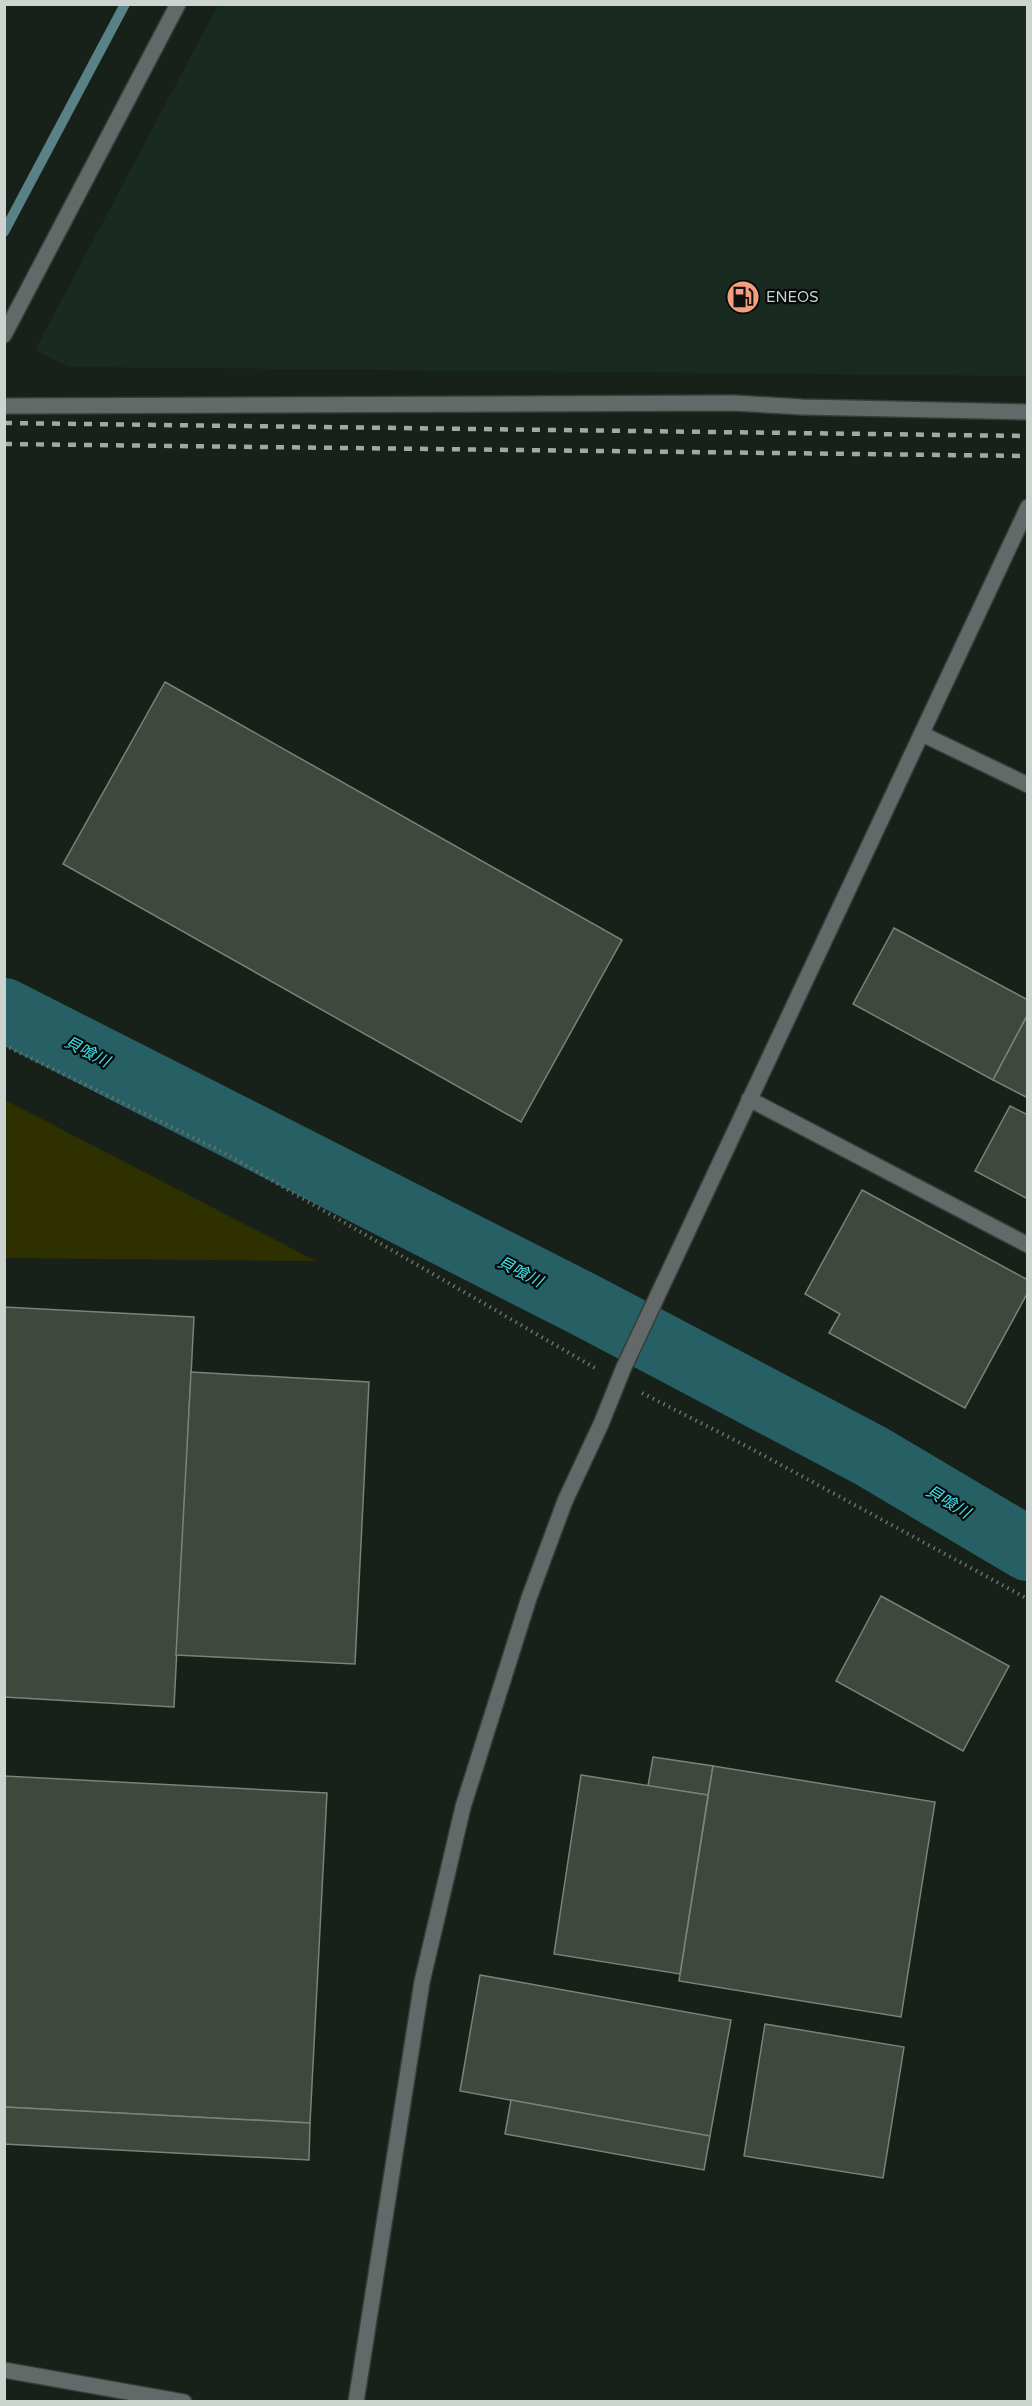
<svg xmlns="http://www.w3.org/2000/svg" width="1032" height="2406" font-family="'Varela Round','Noto Sans JP',sans-serif">
<rect width="100%" height="100%" fill="#17211a"/>
<path fill="#192a20" d="M218,5H1027V376L69,367L35,350Z"/>
<path fill="#2e3000" d="M5,1100L316,1261L5,1258Z"/>
<g fill="none" stroke-linecap="round" stroke-linejoin="round">
<path stroke="#588285" stroke-width="10" d="M4,232L125,4"/>
<path stroke="#266065" stroke-width="64" d="M4,1010L587,1306L871,1456L1028,1549"/>
</g>
<g fill="#40473d" stroke="#7b8277" stroke-width="1.5">
<path d="M165,682L622,940L521,1122L63,864Z"/>
<path d="M894,928L1028,1000V1014L993,1080L853,1004Z"/>
<path d="M1028,1014V1098L993,1080Z"/>
<path d="M1010,1106L1028,1115V1199L975,1171Z"/>
<path d="M862,1190L1028,1280V1292L965,1408L829,1333L840,1314L805,1294Z"/>
<path d="M4,1307L194,1317L174,1707L4,1697Z"/>
<path d="M191,1372L369,1382L355,1664L176,1655Z"/>
<path d="M881,1596L1009,1666L963,1751L836,1681Z"/>
<path d="M653,1757L713,1766L708,1795L648,1786Z"/>
<path d="M713,1766L935,1802L901,2017L679,1981Z"/>
<path d="M581,1775L708,1795L680,1974L554,1954Z"/>
<path d="M4,1776L327,1793L310,2123L4,2107Z"/>
<path d="M480,1975L731,2020L710,2136L460,2091Z"/>
<path d="M765,2024L904,2047L883,2178L744,2156Z"/>
<path d="M511,2100L710,2136L704,2170L505,2134Z"/>
<path d="M4,2107L310,2123L309,2160L4,2144Z"/>
</g>
<g fill="none" stroke-linecap="round" stroke-linejoin="round">
<defs>
<g id="minor">
<path d="M4,335L178,4"/>
<path d="M4,406L734,403L803,407L1028,412"/>
<path d="M922,734L1028,785"/>
<path d="M749,1099L1028,1245"/>
<path d="M4,2370L184,2402"/>
<path d="M356,2402L422,1982L463,1807L529,1598L565,1501L601,1424L624,1367L1028,507"/>
</g>
</defs>
<use href="#minor" stroke="#343d37" stroke-width="18"/>
<g stroke="#69726c" stroke-width="4" stroke-dasharray="1.5 4.5" stroke-linecap="butt">
<path d="M4,1045L221,1151L595,1368"/>
<path d="M642,1393L748,1447L1028,1599"/>
</g>
<use href="#minor" stroke="#636968" stroke-width="15"/>
<g stroke="#a2a9a4" stroke-width="4.5" stroke-dasharray="8 8" stroke-linecap="butt">
<path d="M4,423L1028,436"/>
<path d="M4,444L1028,456"/>
</g>
</g>
<defs>
<symbol id="fuel-disc" viewBox="-11 -11 22 22"><circle r="9.5" fill="#f2a07f" stroke="#050907"/><path d="M-5.5-6h7V0h2V4h1.3V-2.5L3-4.5l.8-.8L6-3V5H2.5V1h-1V6h-7ZM-4.2-4.7v3.2H.2V-4.7Z" fill="#111"/></symbol>
</defs>
<g fill-rule="evenodd">
<use href="#fuel-disc" x="724" y="278" width="38" height="38"/>
</g>
<g text-anchor="middle" dominant-baseline="central" stroke-width="4.5" stroke-linejoin="round" paint-order="stroke">
<g font-size="15" fill="#cdd3cf" stroke="#050907" text-anchor="start">
<text x="766" y="297">ENEOS</text>
</g>
<g font-size="16" font-style="italic" fill="#3ce1ef" stroke="#050907">
<text transform="translate(87 1052) rotate(27)">貝喰川</text>
<text transform="translate(520 1272) rotate(27)">貝喰川</text>
<text transform="translate(948 1502) rotate(31)">貝喰川</text>
</g>
</g>
<rect width="1032" height="2406" fill="none" stroke="#cdd3cf" stroke-width="12"/>
</svg>
